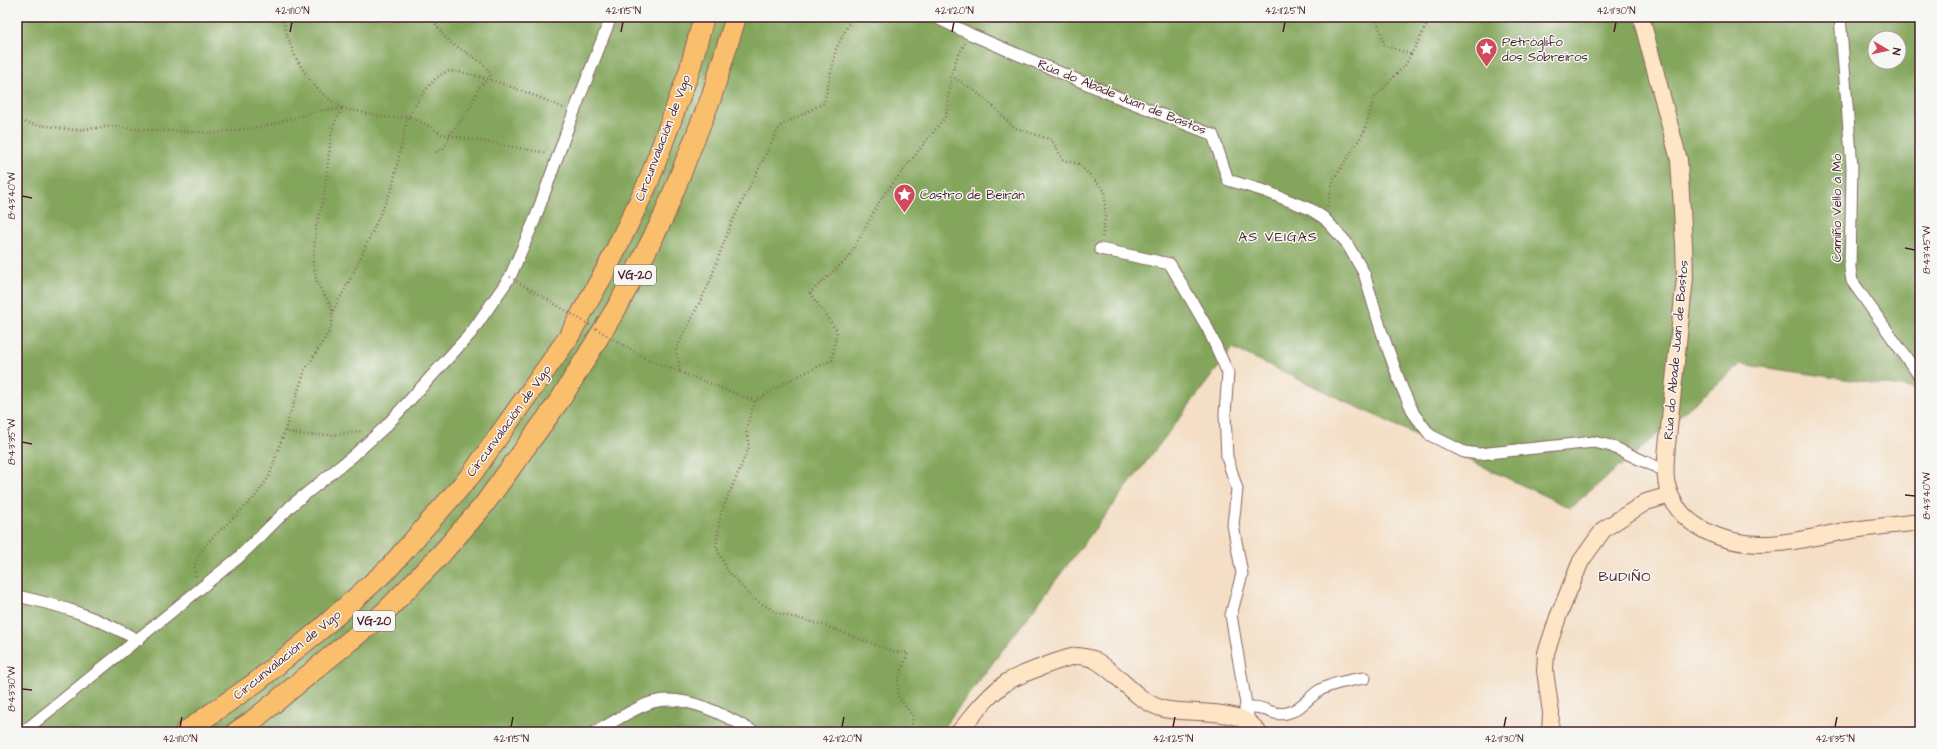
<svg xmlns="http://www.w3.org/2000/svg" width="1937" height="749" font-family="'Architects Daughter',sans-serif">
<rect width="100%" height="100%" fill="#f6f6f2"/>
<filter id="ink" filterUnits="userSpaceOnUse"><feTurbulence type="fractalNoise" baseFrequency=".025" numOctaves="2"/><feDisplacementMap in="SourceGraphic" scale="8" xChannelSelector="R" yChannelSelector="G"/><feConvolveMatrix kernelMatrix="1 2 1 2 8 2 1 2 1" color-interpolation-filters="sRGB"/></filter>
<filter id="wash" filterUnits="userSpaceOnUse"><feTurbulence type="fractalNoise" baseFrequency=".012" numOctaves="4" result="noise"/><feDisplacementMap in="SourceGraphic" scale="16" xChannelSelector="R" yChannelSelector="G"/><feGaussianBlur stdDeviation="0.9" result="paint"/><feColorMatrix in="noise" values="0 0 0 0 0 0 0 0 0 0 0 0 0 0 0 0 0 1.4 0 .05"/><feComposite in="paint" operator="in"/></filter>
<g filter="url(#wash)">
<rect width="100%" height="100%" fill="#f4dfc6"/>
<path fill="#84a65c" stroke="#676244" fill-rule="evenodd" d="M17,17H1920V390L1741,364L1570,508L1233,348L940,732H17ZM1875,38H1899V62H1875Z"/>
</g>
<g filter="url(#ink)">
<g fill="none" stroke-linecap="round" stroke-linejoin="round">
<defs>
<g id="street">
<path d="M935,17L970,34L1115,96L1213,135L1228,180L1265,191L1310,209L1324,218L1346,242L1364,273L1381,330L1402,388L1414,414L1430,435L1464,452L1479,454L1594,442L1611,446L1665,471"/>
<path d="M1840,17L1852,167L1850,268L1852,281L1920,377"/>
<path d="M1100,249L1170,264L1208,329L1228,373L1225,414L1227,457L1237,489L1233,525L1242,574L1231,615L1249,722"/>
<path d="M17,596C64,606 96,617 138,640"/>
<path d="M1245,708C1262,703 1271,717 1287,713C1300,710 1309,697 1320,690C1333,683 1350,680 1365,678"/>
<path d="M23,732L238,558L292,505L353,456L386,426L471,333L510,277L535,219L570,122L611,17"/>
<path d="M595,732C614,722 633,708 653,702C685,693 727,716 754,732"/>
</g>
<g id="secondary">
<path d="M1641,17L1679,160L1684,244L1685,278L1667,446C1666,458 1664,473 1667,485C1677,527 1724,544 1763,544C1791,544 1820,535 1847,531C1871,527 1896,525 1920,522"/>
<path d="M959,732C974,714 988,695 1007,682C1016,676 1068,656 1078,656C1082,656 1089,658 1093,659C1119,672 1135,702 1164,709C1191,715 1242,706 1258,732"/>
<path d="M1550,732L1551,713L1545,671L1546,653L1558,617L1581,561L1604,529L1646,502L1670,495"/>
</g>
<g id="highway">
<path d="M185,732L255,683L321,629L388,569L471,475L568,338L608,266L648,183L689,72L704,17"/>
<path d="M236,732L251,722L385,612L443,552L483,506L562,397L619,304L663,218L711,98L736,17"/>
</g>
</defs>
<use href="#street" stroke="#866261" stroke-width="13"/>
<use href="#secondary" stroke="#866261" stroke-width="18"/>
<use href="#highway" stroke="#866261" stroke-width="22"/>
<g stroke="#866261" stroke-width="2.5" stroke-dasharray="1 3" stroke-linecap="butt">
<path d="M283,17C288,51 310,91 341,107C350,111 362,112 371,114C383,117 395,120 408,116C418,103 429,79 446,72C461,66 546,99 563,108"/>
<path d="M432,17C437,26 442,35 450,42C463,53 491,61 491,81"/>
<path d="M1376,17L1385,46L1411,54"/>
<path d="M1917,17L1920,21"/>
<path d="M965,43L956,60L951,76L974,90L995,108L1013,127L1052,140L1063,160L1079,164L1105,191V217L1102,238"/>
<path d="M17,120L31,124L75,130L115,126L132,129L215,133L266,126L318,111L342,108"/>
<path d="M436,152L442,150L447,143L449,136L472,105L478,88L487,80"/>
<path d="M1327,206L1334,179L1364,132L1374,98L1406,64L1431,17"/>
<path d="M333,311L354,272L392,188L408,116L425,124L442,134L546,153"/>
<path d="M648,360L680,372L676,349L709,284L729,228L780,126L824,103L836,49L852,17"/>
<path d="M680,372L755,401"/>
<path d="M284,431L303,435H334L362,431"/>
<path d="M196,576L194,567L198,556L209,541L255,497L269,477L305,370L329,332L332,323V308L317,283L313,262L316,227L324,196L332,129L342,108"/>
<path d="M911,732L913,716L898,697V680L908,653L895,652L823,625L777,613L752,598L727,570L716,547L721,513L749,447L746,429L755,401L788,381L832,360L837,331L810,293L849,257L882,197L946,116L951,76"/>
</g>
<use href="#street" stroke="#fff" stroke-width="11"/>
<use href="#secondary" stroke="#fde5c5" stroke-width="16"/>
<use href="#highway" stroke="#f9bf6d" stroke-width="20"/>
<path stroke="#866261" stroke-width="2.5" stroke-dasharray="1 3" stroke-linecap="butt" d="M510,277L648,360"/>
</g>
</g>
<path fill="none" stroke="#4a1f2b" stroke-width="1.5" d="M290,32L292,22M621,32L623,22M952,32L954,22M1283,32L1285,22M1614,32L1616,22M22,196L32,198M1905,248L1915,250M22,442L32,444M1905,495L1915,496M22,689L32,690M180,727L182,717M511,727L513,717M842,727L844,717M1173,727L1175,717M1504,727L1506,717M1835,727L1837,717"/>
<defs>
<symbol id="sight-pin" viewBox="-11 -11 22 30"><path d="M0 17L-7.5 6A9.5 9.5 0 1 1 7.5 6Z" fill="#d1495b" stroke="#f6f6f2"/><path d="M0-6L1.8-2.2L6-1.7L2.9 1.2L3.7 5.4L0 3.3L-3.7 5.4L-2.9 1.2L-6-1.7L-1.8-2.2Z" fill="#fff"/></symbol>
</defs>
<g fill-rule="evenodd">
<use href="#sight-pin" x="1474" y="36" width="25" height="34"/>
<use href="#sight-pin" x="892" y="182" width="25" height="34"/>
</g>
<g text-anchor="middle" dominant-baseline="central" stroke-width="3" stroke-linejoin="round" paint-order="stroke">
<g fill="#f6f6f2" stroke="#7e6067" stroke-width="1">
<rect x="614" y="265" width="42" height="20" rx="3"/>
<rect x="353" y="611" width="42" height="20" rx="3"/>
</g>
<g font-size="12" font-weight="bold" fill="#4a1f2b">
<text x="635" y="275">VG-20</text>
<text x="374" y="621">VG-20</text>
</g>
<g font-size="13" fill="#4a1f2b" stroke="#f6f6f2" text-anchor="start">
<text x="1502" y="42">Petróglifo<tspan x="1502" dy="15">dos Sobreiros</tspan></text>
<text x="920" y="195">Castro de Beirán</text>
</g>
<g font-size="13" fill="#4a1f2b" stroke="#f6f6f2">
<text transform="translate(1122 97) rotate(22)">Rúa do Abade Juan de Bastos</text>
<text transform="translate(663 138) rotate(-69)">Circunvalación de Vigo</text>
<text transform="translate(1837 208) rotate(-90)">Camiño Vello á Mó</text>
<text transform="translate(1676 350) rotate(-85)">Rúa do Abade Juan de Bastos</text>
<text transform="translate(509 421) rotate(-54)">Circunvalación de Vigo</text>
<text transform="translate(287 655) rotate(-39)">Circunvalación de Vigo</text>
</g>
<g font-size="14" letter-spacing="1" fill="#4a1f2b" stroke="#f6f6f2">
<text x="1278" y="237">AS VEIGAS</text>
<text x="1625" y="577">BUDIÑO</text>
</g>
</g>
<rect width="1937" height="749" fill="none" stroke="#f6f6f2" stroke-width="44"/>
<g transform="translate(1887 50) rotate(99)"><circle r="19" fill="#f6f6f2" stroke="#b1a0a2"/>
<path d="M0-3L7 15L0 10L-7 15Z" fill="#d1495b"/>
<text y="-6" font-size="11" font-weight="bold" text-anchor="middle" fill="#4a1f2b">N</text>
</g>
<rect x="22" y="22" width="1893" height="705" fill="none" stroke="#4a1f2b" stroke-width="1.5"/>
<g font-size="10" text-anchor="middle" fill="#4a1f2b">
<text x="292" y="14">42°11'10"N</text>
<text x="623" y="14">42°11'15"N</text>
<text x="954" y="14">42°11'20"N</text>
<text x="1285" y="14">42°11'25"N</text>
<text x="1616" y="14">42°11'30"N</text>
<text transform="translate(11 196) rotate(-90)" y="4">8°43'40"W</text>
<text transform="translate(1926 250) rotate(-90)" y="4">8°43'45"W</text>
<text transform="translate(11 442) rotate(-90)" y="4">8°43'35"W</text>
<text transform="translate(1926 496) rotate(-90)" y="4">8°43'40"W</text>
<text transform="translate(11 689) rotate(-90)" y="4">8°43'30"W</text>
<text x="180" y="742">42°11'10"N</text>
<text x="511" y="742">42°11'15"N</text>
<text x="842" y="742">42°11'20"N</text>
<text x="1173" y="742">42°11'25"N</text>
<text x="1504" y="742">42°11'30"N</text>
<text x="1835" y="742">42°11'35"N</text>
</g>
</svg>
